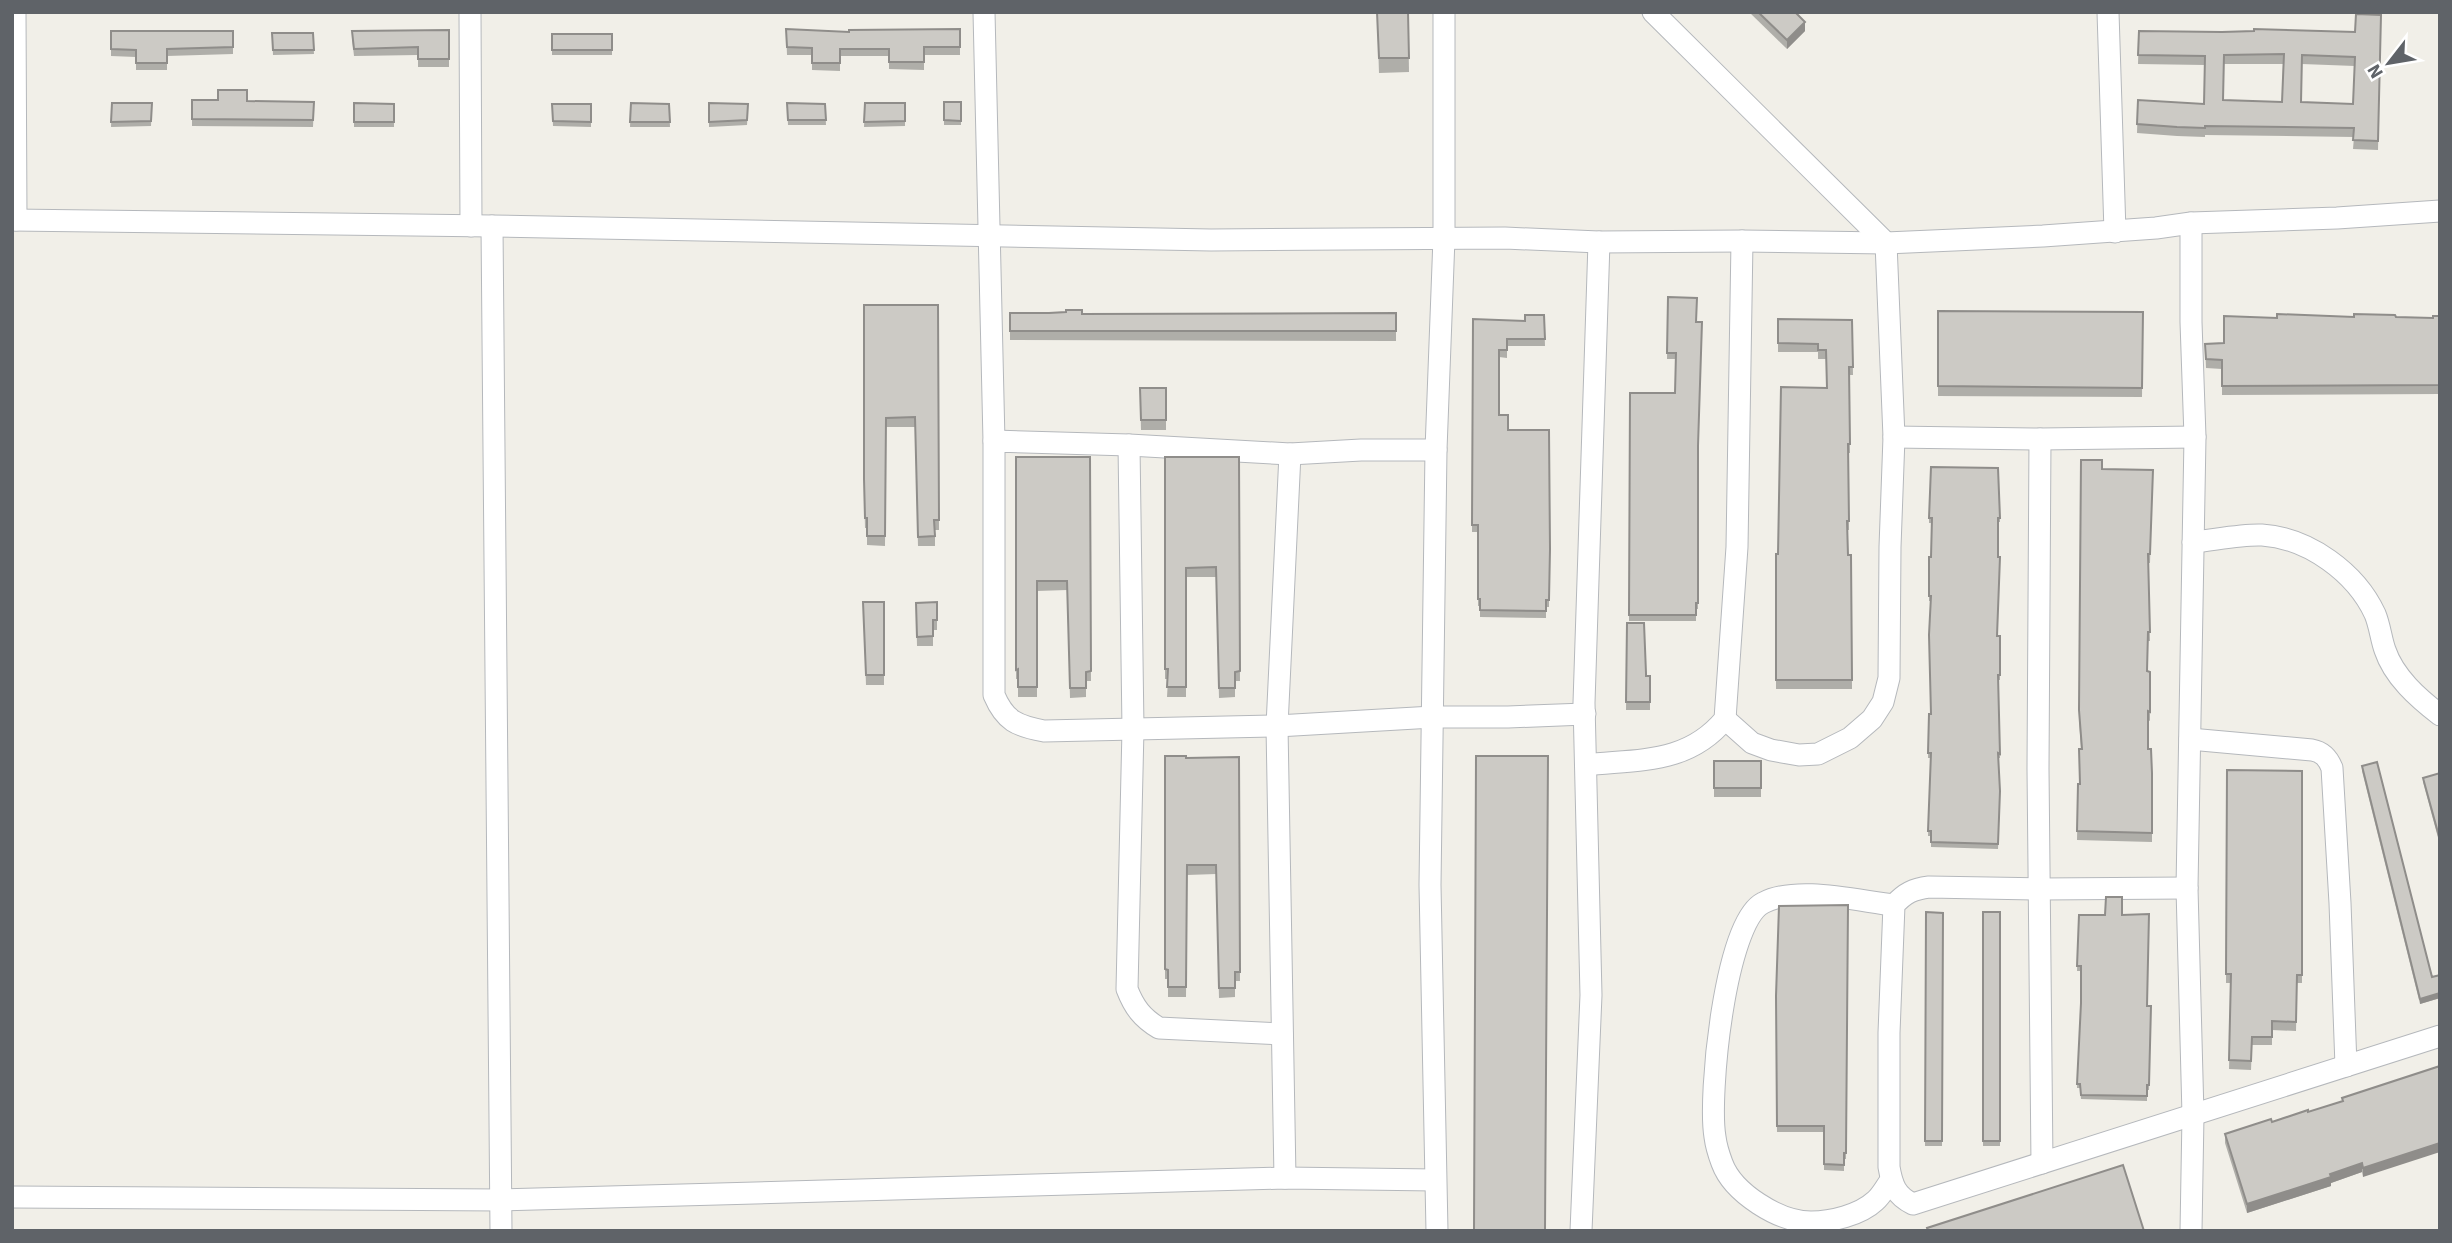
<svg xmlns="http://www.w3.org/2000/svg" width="2452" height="1243" viewBox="0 0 2452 1243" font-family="'Source Sans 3',sans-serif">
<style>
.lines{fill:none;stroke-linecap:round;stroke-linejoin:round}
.street-casing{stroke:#b5b8bc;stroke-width:23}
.street{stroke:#fff;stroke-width:21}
.wall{fill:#afaea9;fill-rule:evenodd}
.shaded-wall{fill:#8f8d8a}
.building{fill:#cccac5;stroke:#8f8d8a;stroke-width:2;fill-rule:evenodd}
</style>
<rect width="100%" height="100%" fill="#f1efe8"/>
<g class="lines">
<defs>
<g id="street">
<polyline points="15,12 16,220"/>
<polyline points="470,12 471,226"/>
<polyline points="984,12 994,441"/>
<polyline points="1653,12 1886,243 1894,437 1890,547 1889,678 1883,702 1872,719 1850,738 1818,754 1799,755 1771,750 1752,743 1725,719"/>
<polyline points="2108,12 2115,232"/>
<polyline points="12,220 492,226 1211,240 1505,238 1599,242 1742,241 1886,243 2043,236 2156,228 2191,223 2337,218 2440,211"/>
<polyline points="492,226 501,1231"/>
<polyline points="1894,437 2040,439 2195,437"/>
<polyline points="2040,439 2038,769 2042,1163"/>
<path d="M 1129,445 L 1133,729 L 1127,989 C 1134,1007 1142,1018 1159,1028 L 1282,1034"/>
<path d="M 1290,454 L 1129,445 L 994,441 L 994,695 C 1005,721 1017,726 1044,731 L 1277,726 L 1433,717 L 1508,717 L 1585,714"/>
<path d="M 2193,542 C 2214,540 2242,534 2262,535 C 2309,538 2356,573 2375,614 C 2380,626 2381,639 2385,650 C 2394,677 2418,698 2440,715"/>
<path d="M 2190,739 L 2312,750 C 2323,752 2328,758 2332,768 L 2340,903 L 2346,1066"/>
<path d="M 1586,765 C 1640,759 1688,764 1725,719 L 1737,547 L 1742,241"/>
<path d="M 2187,888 L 2041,889 L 1929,887 C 1913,889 1905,893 1894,905 L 1889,1033 L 1889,1167 C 1892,1185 1896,1196 1913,1204 L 2440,1036"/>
<polyline points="1285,1178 1277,726 1290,454 1361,450 1436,450"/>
<path d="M 1891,1180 C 1886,1186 1882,1195 1875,1201 C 1860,1215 1831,1222 1811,1222 C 1779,1222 1733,1193 1722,1163 C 1719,1155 1716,1145 1715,1137 C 1708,1096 1725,922 1763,903 C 1796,885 1858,901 1894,905"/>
<polyline points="12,1197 502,1200 1285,1178 1435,1180"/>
<polyline points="1437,1231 1430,885 1436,450 1444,238 1444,12"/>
<polyline points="1581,1231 1591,995 1584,703 1599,242"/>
<polyline points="2191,1231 2193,1115 2187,888 2195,437 2191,322 2191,223"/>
</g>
</defs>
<use href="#street" class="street-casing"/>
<use href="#street" class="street"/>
</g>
<g class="wall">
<polygon points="1377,12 1408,12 1409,72 1379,73"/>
<polygon points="1749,12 1795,12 1805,31 1787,49"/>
<path d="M 2381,15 L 2378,150 L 2353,149 L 2354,137 L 2205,135 L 2205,137 L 2177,136 L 2137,133 L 2138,100 L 2204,104 L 2205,65 L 2138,64 L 2139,31 L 2355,32 ZM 2224,64 L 2283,64 L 2282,102 L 2224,100 ZM 2302,64 L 2355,66 L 2353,104 L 2301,102 Z"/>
<polygon points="786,29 849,32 960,29 960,55 924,55 924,70 889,69 889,56 840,56 840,71 812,70 812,55 787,55"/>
<polygon points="449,30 449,67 418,67 418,55 354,56 352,38"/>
<polygon points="111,31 233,31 233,54 167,56 167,70 136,70 136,57 111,56"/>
<polygon points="272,33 313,33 314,54 273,55"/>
<rect x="552" y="34" width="60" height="21"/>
<polygon points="192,100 314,102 313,127 192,126"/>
<rect x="944" y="102" width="17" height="23"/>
<polygon points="112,103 152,103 151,126 111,127"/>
<polygon points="354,103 394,104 394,127 354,127"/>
<polygon points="631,103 669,104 670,127 630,127"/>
<polygon points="709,103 748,104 747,125 709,127"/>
<polygon points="787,103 825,104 826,125 788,125"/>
<polygon points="865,103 905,103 905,126 864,127"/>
<polygon points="552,104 591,104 591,127 553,126"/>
<polygon points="1668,297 1696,322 1698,609 1696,609 1696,621 1629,621 1630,393 1675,393 1676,359 1667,359"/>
<polygon points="864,305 938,305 939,530 935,530 935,546 918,546 915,427 886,427 885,546 867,545 867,528 865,528 864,488"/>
<polygon points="1938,311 2143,312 2142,397 1938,396"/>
<polygon points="1010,313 1082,314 1396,313 1396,341 1010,340"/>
<polygon points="1544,315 1545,346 1507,346 1507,358 1499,357 1499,415 1508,430 1549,430 1549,607 1546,607 1546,618 1480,617 1480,606 1478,606 1478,532 1472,532 1473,319 1525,321"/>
<polygon points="2440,316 2440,394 2222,395 2222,369 2206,368 2205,344 2224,343 2277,318 2354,317 2433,318"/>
<polygon points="1778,319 1852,320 1853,375 1849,375 1850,453 1849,453 1849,530 1847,530 1848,555 1851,555 1852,689 1776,689 1776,554 1778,554 1827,388 1826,359 1818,359 1818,352 1778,352"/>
<polygon points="1140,388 1166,388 1166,430 1141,430"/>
<polygon points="1016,457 1090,457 1091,681 1086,681 1086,697 1070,698 1067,590 1037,591 1037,697 1018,697 1018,679 1016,679"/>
<polygon points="1165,457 1239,457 1240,681 1235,681 1235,697 1219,698 1216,577 1186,577 1186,697 1167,697 1168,679 1165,679"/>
<polygon points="2081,460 2102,469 2153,470 2150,563 2148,563 2150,641 2148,641 2147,672 2150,672 2150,721 2148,720 2148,749 2152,773 2152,842 2077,840 2078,784 2080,784 2081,749 2079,720"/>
<polygon points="1929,518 2000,518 2000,522 1998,522 1998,636 2000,636 2000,680 1998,680 2000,754 2000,758 1998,758 2000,796 1998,849 1931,847 1931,836 1928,836 1931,758 1928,758 1929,714 1931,714 1931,601 1929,601 1929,557 1931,557 1932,523 1929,523"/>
<polygon points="863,602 884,602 884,685 866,685"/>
<polygon points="937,602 937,630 933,630 933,646 917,646 916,603"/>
<polygon points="1627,623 1646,676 1650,676 1650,710 1626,710"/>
<polygon points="1165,756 1186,758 1239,757 1240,981 1235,981 1235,997 1219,998 1216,874 1187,875 1186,997 1168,997 1168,979 1165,979"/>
<rect x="1714" y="761" width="47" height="36"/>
<polygon points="2362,766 2432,977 2440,975 2440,998 2420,1004 2362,771"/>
<polygon points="2227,770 2302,771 2302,983 2297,983 2296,1031 2272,1030 2272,1045 2252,1045 2251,1070 2229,1069 2231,983 2226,983"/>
<polygon points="2440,774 2440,845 2423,782 2423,778"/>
<polygon points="1848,905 1846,1159 1844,1159 1844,1171 1824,1170 1824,1132 1777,1132 1776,996"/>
<polygon points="1926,912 1943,913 1942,1146 1925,1146"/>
<rect x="1983" y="912" width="17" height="234"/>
<polygon points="2079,915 2122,915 2147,1006 2151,1011 2149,1090 2147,1090 2147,1101 2081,1099 2080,1088 2077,1088 2081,1003 2081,971 2077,971"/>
<polygon points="2440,1066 2363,1177 2362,1172 2331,1183 2331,1186 2247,1213 2225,1143 2225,1134 2308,1112 2342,1102 2342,1098"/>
</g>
<g class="shaded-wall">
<polygon points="1805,22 1805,31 1787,49 1787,40"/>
<polygon points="2440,993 2440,998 2420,1004 2420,999"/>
<polygon points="2440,1143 2440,1152 2363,1177 2363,1168"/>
<polygon points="2362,1163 2362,1172 2331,1183 2331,1186 2247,1213 2247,1204"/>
</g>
<g class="building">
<polygon points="1377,12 1408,12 1409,58 1379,58"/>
<polygon points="1758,12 1795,12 1805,22 1787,40"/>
<path d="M 2356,14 L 2381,15 L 2378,141 L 2353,140 L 2354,128 L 2205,126 L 2205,128 L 2177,127 L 2137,124 L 2138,100 L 2204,104 L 2205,56 L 2138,55 L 2139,31 L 2222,32 L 2254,31 L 2254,29 L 2355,32 ZM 2284,54 L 2282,102 L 2223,100 L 2224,55 ZM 2302,55 L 2355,57 L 2353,104 L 2301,102 Z"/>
<polygon points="786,29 849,32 849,30 960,29 960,47 924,47 924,62 889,62 889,49 840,49 840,63 812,63 812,48 787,47"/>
<polygon points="449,30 449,59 418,59 418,47 354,49 352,31"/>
<polygon points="111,31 233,31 233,47 167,49 167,63 136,63 136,50 111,49"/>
<polygon points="272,33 313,33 314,50 273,50"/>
<rect x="552" y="34" width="60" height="16"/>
<polygon points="218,90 247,90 247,101 314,102 313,120 192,119 192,100 218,100"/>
<polygon points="944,102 961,102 961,121 944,120"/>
<polygon points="112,103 152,103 151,121 111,122"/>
<polygon points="354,103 394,104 394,122 354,122"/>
<polygon points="631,103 669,104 670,122 630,122"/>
<polygon points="709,103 748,104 747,120 709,122"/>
<polygon points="787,103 825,104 826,120 788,120"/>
<polygon points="865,103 905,103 905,121 864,122"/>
<polygon points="552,104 591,104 591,122 553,121"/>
<polygon points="1668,297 1697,298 1696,322 1702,322 1698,446 1698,603 1696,603 1696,615 1629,615 1630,393 1675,393 1676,353 1667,353"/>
<polygon points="864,305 938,305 939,520 934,520 935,536 918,537 915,417 886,418 885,536 867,536 867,518 865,518 864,479"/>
<polygon points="1066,310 1082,310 1082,314 1396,313 1396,331 1010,331 1010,313 1049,313 1066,312"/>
<polygon points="1938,311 2143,312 2142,388 1938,386"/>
<polygon points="2277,314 2354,317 2354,314 2395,315 2396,317 2433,318 2433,316 2440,316 2440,385 2222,386 2222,360 2206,359 2205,344 2224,343 2224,316 2277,318"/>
<polygon points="1525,315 1544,315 1545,339 1507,339 1507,350 1499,350 1499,415 1508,415 1508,430 1549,430 1550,549 1549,600 1546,600 1546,611 1480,610 1480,599 1478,599 1478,525 1472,525 1473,319 1525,321"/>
<polygon points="1778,319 1852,320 1853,367 1849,367 1850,444 1848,444 1849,521 1847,521 1848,555 1851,555 1852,680 1776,680 1776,554 1778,554 1781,387 1827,388 1826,350 1818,350 1818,344 1778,343"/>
<polygon points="1140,388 1166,388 1166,420 1141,420"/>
<polygon points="1016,457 1090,457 1091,671 1086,672 1086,688 1070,688 1067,581 1037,581 1037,687 1018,687 1018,669 1016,670"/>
<polygon points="1165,457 1239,457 1240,671 1235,672 1235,688 1219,688 1216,567 1186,568 1186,687 1167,687 1168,669 1165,669"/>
<polygon points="2081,460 2102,460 2102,469 2153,470 2150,554 2148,554 2150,632 2148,632 2147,671 2150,672 2150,712 2148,711 2148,749 2151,749 2152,773 2152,833 2077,831 2078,784 2080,784 2079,749 2082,749 2079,710"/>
<polygon points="1931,467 1998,468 2000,518 1998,518 1998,557 2000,557 1997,636 2000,636 2000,675 1998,675 2000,754 1998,753 2000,791 1998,844 1931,842 1931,831 1928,831 1931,753 1928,753 1929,714 1931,714 1929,635 1931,596 1929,596 1929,557 1931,557 1932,518 1929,518"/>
<polygon points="863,602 884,602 884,675 866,675"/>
<polygon points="937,602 937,620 933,620 933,636 917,637 916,603"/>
<polygon points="1627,623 1644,623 1646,673 1646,676 1650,676 1650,702 1626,702"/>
<polygon points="1165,756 1186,756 1186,758 1239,757 1240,972 1235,972 1235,988 1219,988 1216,865 1187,865 1186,987 1168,987 1168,970 1165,969"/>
<polygon points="1476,756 1548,756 1545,1231 1474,1231"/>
<rect x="1714" y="761" width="47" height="27"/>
<polygon points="2377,762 2432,977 2440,975 2440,993 2420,999 2362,766"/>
<polygon points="2227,770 2302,771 2302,975 2297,975 2296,1022 2272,1021 2272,1037 2252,1037 2251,1061 2229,1060 2231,974 2226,974"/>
<polygon points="2440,773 2440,840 2423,778"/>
<polygon points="2106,897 2122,897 2122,915 2149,914 2147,1006 2151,1006 2149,1085 2147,1085 2147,1096 2081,1095 2080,1084 2077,1084 2081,1003 2081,966 2077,966 2079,915 2105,915"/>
<polygon points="1848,905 1846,1153 1844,1153 1844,1165 1824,1164 1824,1126 1777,1126 1776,996 1779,906"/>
<polygon points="1926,912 1943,913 1942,1141 1925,1141"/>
<rect x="1983" y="912" width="17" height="229"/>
<polygon points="2440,1066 2440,1143 2363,1168 2362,1163 2330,1174 2331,1177 2247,1204 2225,1134 2271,1119 2272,1122 2308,1110 2308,1112 2343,1101 2342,1098"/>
<polygon points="2123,1165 2144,1231 1928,1231 1927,1228"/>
</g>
<rect width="2452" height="1243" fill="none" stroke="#5f6368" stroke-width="28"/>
<g transform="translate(2389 63) rotate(239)" stroke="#ffffff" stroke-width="5" paint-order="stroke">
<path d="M0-5L12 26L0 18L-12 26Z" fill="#5f6368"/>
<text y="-10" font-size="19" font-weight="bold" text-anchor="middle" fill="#5f6368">N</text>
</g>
</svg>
